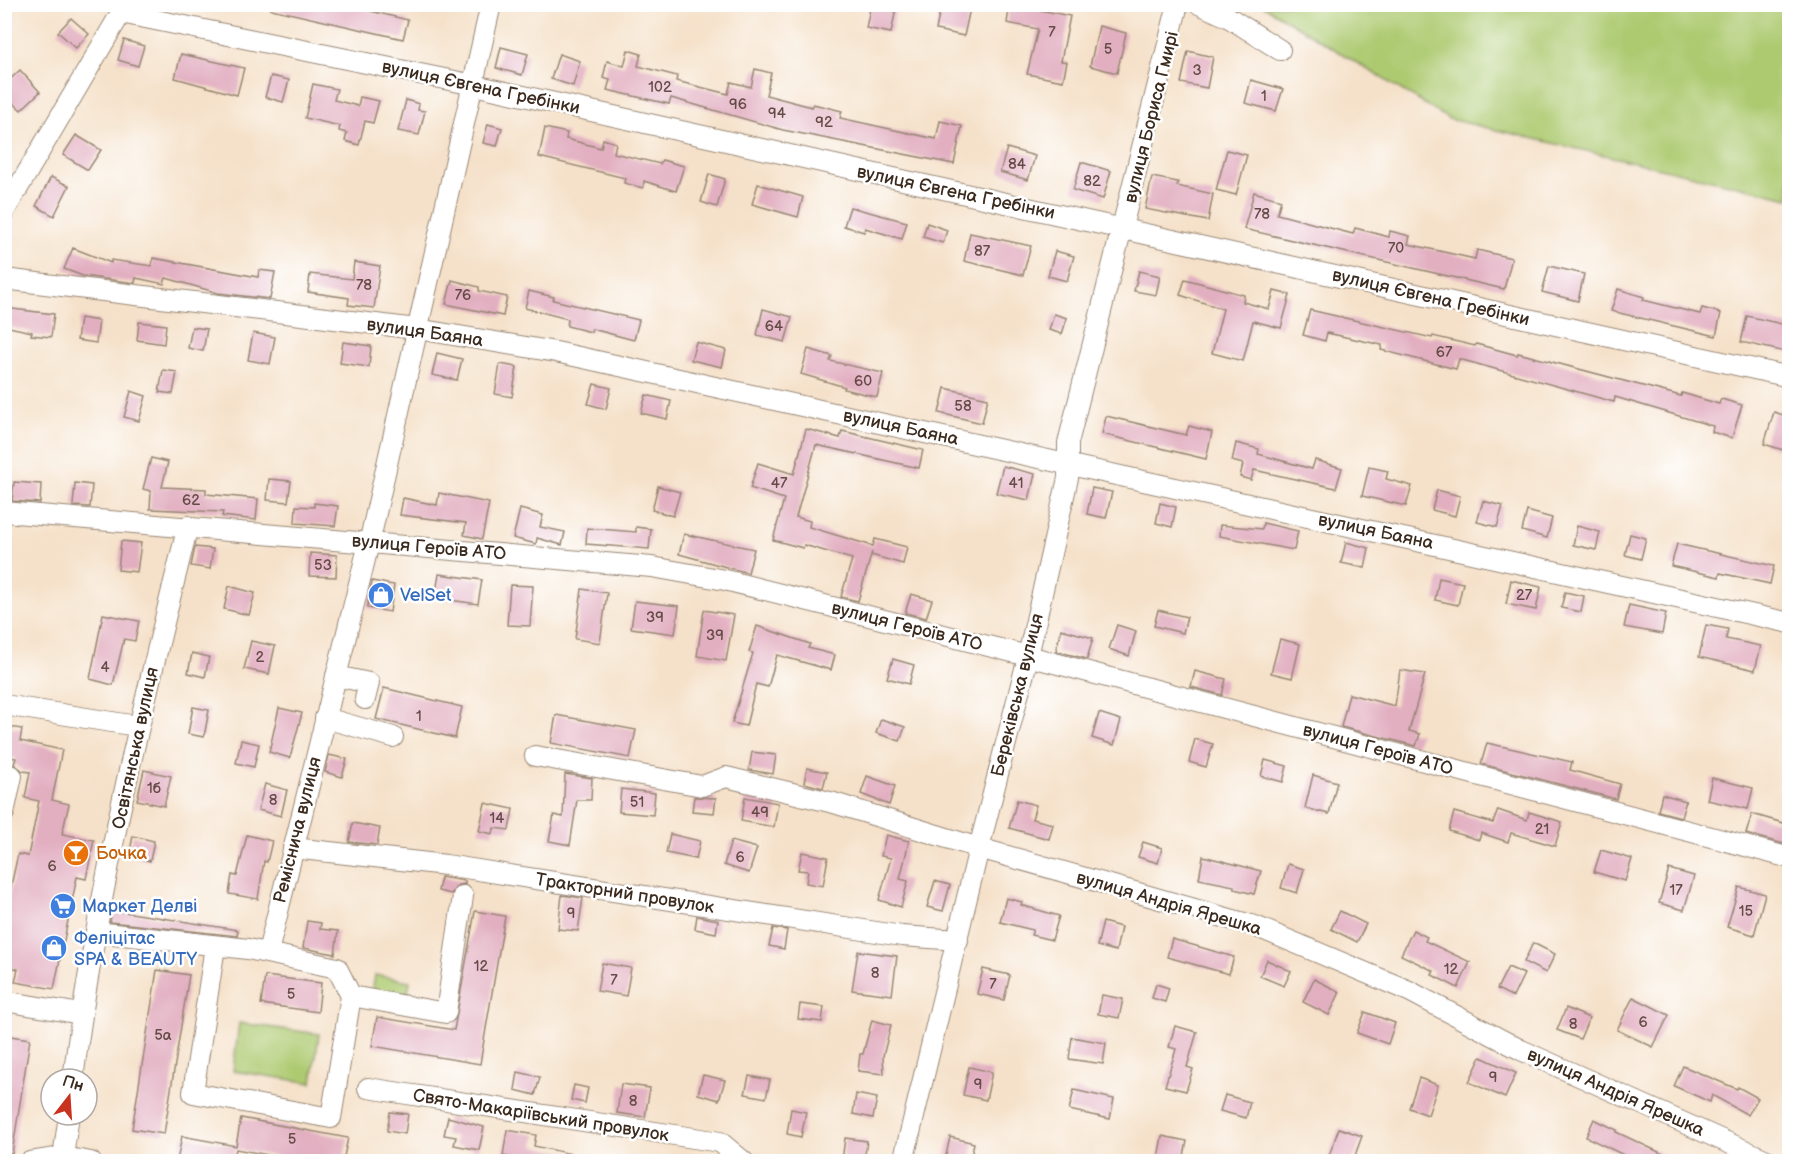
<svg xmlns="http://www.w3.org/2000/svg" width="1794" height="1166" viewBox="0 0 1794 1166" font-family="'Balsamiq Sans',sans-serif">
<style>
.green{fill:#adca71;stroke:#747a48;stroke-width:1.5}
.building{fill:#e2afc1}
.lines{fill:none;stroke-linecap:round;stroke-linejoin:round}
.minor-casing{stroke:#988674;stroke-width:22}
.minor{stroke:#fff;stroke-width:20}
.labels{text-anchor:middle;stroke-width:5;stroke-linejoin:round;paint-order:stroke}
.number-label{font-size:15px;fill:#654b47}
.street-label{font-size:18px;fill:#3b2a1e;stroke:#fff}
.shop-label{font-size:18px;fill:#366cbe;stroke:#fff;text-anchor:start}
.food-label{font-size:18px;fill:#c56008;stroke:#fff;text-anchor:start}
</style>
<rect width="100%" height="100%" fill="#fff"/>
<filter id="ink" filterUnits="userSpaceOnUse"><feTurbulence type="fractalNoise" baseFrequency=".0167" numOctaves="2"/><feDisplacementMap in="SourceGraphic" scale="12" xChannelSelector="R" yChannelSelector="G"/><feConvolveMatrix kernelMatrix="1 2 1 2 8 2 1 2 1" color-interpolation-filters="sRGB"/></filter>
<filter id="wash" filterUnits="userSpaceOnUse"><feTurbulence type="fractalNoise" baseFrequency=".008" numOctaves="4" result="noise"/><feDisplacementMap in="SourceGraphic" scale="24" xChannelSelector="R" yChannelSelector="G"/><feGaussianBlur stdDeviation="1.35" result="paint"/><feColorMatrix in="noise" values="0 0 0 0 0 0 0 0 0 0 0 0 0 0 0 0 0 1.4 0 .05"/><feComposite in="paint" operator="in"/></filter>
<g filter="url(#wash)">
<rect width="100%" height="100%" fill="#f5e1c9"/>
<g class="green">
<polygon points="1262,5 1789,5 1789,198 1449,119"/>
<polygon points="375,975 410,981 407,998 372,992"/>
<polygon points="239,1023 319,1034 312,1083 233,1071"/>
</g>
<g id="blocks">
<g class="building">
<polygon points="272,4 341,4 408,20 403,39 271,9"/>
<polygon points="871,4 897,4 891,33 866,28"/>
<polygon points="941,4 971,4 964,36 936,30"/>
<polygon points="1010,4 1070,16 1061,61 1067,62 1063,81 1027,74 1038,29 1007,23"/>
<polygon points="71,18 89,34 76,48 58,32"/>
<polygon points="1099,26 1126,33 1117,73 1090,66"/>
<polygon points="124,40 144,46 138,66 118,60"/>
<polygon points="501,47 528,54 522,75 496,68"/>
<polygon points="628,50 641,54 638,66 677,76 676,81 728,94 731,82 751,87 755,69 771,73 766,95 812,107 813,104 842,111 840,118 936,139 940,121 962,126 954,164 783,130 671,98 669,104 607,90 610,80 603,78 607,61 624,66"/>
<polygon points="1188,51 1213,57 1207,88 1181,83"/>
<polygon points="181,54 244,68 237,95 175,78"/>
<polygon points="559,54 580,61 573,86 551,79"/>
<polygon points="20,70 40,92 21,110 4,94 4,85"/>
<polygon points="271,76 289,80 283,102 265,97"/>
<polygon points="1251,80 1283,89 1276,111 1245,103"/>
<polygon points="313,84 337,89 334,100 358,106 360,97 379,101 373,123 365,121 359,145 345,141 347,133 339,131 340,126 305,118"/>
<polygon points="406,100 419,104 418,110 425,111 419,135 398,131"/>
<polygon points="488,124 502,128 497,146 483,143"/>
<polygon points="545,128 567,133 566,139 601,148 603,139 616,143 614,153 660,164 662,160 684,166 676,191 644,181 643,188 624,183 625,178 539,157"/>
<polygon points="76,135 101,150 88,170 63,155"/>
<polygon points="1007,148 1035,156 1028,180 1000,172"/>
<polygon points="1227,150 1247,155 1236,195 1216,190"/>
<polygon points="1081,162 1111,171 1103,199 1073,190"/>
<polygon points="709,174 725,179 717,207 701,202"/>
<polygon points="51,177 69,186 54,216 36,206"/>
<polygon points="1152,177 1178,182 1177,186 1213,194 1208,221 1145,209"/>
<polygon points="758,184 803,197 798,217 752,204"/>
<polygon points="1254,192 1281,200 1277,214 1353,234 1355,228 1389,237 1390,231 1410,236 1408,244 1475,259 1477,250 1512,258 1504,289 1244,229"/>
<polygon points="850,207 907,222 902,239 865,228 864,232 844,226"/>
<polygon points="927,223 947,230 943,243 923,237"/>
<polygon points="970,233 1031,246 1023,275 964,261"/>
<polygon points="73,248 111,263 111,260 152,266 153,258 258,277 259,270 275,272 270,299 218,293 166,278 164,284 136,278 135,283 83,276 64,269"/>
<polygon points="1055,251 1074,256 1067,281 1048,276"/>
<polygon points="354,262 380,266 374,308 348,305 349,298 308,292 310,274 352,279"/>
<polygon points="1549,266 1584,274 1578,301 1542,292"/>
<polygon points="1139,271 1160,276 1156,295 1134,291"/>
<polygon points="1185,279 1244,295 1243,302 1269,309 1274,291 1290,295 1281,328 1253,321 1243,361 1212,353 1223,309 1180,295"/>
<polygon points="452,280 479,287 479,291 507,297 503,316 446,304"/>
<polygon points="1618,289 1644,297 1643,300 1700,314 1702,308 1721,313 1716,336 1611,311"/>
<polygon points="529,291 554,297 553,300 639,320 634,340 592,329 591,332 567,326 568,319 525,308"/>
<polygon points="4,308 54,314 51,337 31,335 32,332 4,326"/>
<polygon points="763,309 792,317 785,342 757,335"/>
<polygon points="1310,310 1432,338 1433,336 1475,346 1476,344 1517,355 1518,353 1681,396 1682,393 1719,404 1721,399 1742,405 1732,438 1712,432 1713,426 1615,397 1614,402 1459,359 1456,369 1381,350 1382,345 1327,333 1325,341 1303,335"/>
<polygon points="1054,314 1067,318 1062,334 1049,330"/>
<polygon points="1747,316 1790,326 1790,353 1741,342"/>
<polygon points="80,318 99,321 96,343 77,340"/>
<polygon points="139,322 166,325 164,344 137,340"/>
<polygon points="192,327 207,329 203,351 188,348"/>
<polygon points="253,333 275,337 270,364 248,360"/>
<polygon points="343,342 371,346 369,367 340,363"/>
<polygon points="696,342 726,350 722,367 691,360"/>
<polygon points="808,349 832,356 830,361 883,373 877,397 844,389 845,387 801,374"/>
<polygon points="437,353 462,359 457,380 432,375"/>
<polygon points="500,364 517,367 512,397 495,394"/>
<polygon points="163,370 177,372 173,394 159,392"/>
<polygon points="594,384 611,388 606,409 588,404"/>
<polygon points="945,388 988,398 982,423 939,413"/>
<polygon points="131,391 146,396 139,421 124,417"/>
<polygon points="646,395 671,401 667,419 641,413"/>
<polygon points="1774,412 1790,417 1790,429 1783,450 1764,444"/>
<polygon points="1106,416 1186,435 1189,426 1212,432 1206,459 1102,434"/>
<polygon points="806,429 840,438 842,431 923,450 919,468 816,445 796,517 810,521 809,527 873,546 875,539 907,547 903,564 871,555 872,552 858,601 841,597 852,559 804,545 803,548 773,540 784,499 750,488 758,463 794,474"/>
<polygon points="1236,443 1259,449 1258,454 1312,469 1315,460 1342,468 1336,488 1254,470 1251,480 1240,477 1243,464 1232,461"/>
<polygon points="151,458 168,462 162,487 206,489 206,494 258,499 256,520 222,516 223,512 150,509 151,491 143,489"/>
<polygon points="1003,466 1035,474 1029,500 996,493"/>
<polygon points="1369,467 1388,471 1386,479 1412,486 1406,506 1362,496"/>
<polygon points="269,479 291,481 288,502 267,500"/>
<polygon points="14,482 41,484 40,503 12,501"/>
<polygon points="75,483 92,485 90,507 73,506"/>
<polygon points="658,486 680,492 673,516 652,510"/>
<polygon points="1092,488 1112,492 1106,518 1087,514"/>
<polygon points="1437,490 1460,496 1455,516 1432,510"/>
<polygon points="439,493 489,503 482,539 464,535 466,523 400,515 403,498 437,505"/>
<polygon points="1483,501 1503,506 1497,527 1477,522"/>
<polygon points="314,503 338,506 335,526 295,523 296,506 314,507"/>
<polygon points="1160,503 1176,507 1172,527 1156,523"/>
<polygon points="520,509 543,515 540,527 565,532 562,545 537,538 536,544 513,538"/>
<polygon points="1527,511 1552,518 1547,538 1522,531"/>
<polygon points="1263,523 1298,531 1294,550 1219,536 1220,525 1262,529"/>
<polygon points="1577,526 1600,532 1596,550 1573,545"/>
<polygon points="636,527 651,529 649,549 586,544 587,528 636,532"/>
<polygon points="684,534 754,549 748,573 679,554"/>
<polygon points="1630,534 1646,538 1641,559 1625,555"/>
<polygon points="121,541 141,543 137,572 118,570"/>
<polygon points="1346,542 1369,548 1365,568 1341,563"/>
<polygon points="1677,544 1774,566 1770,584 1720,573 1719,577 1671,566"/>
<polygon points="195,547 213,549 210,569 191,566"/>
<polygon points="310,553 337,555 336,577 309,576"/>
<polygon points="439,574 482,580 478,604 435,598"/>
<polygon points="1439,578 1463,583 1458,605 1435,600"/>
<polygon points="1511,580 1541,587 1536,610 1506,604"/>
<polygon points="372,581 394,585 390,612 367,608"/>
<polygon points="510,585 533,586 530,626 507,625"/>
<polygon points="229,586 255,593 249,615 224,609"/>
<polygon points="582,589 607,593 600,643 575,639"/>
<polygon points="1565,592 1584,596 1581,612 1561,608"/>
<polygon points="911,594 932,600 926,618 905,613"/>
<polygon points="635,601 679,606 675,634 631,628"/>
<polygon points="1629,605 1666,613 1662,634 1624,627"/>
<polygon points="704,610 734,615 726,661 697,656"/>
<polygon points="1158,610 1187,617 1183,633 1154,626"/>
<polygon points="103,614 139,621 135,641 124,639 113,685 90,679"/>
<polygon points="1117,625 1136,631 1129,656 1109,649"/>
<polygon points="1706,625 1728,629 1726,639 1761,646 1755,670 1699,657"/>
<polygon points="757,626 810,644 808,648 835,655 831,670 777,655 768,687 756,684 746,726 732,723 753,653 749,652"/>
<polygon points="1061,629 1093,638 1087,659 1056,651"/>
<polygon points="1280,639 1300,644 1292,678 1271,673"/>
<polygon points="251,641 275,646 269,674 244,669"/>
<polygon points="192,653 209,657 205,677 188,673"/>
<polygon points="893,659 914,665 909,684 887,678"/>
<polygon points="1400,670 1425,674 1409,731 1420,734 1416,746 1341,727 1349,694 1395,706"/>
<polygon points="1195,671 1226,679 1222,695 1191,687"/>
<polygon points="384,688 462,707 455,738 376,719"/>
<polygon points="193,707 209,710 204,737 188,734"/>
<polygon points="279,708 302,713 290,758 269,752"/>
<polygon points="1099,713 1121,720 1114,745 1092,738"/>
<polygon points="556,715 636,730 630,758 551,743"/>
<polygon points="881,719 905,727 900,741 876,733"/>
<polygon points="4,726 22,729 20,741 62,750 52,800 69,804 62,834 94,840 86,879 77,877 54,989 15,982 18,969 4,966 4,918 18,854 28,856 39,801 25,798 30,772 23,771 14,764 16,758 4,756"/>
<polygon points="1195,739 1213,744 1206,767 1189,762"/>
<polygon points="241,740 259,744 254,767 236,763"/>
<polygon points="1487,743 1572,762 1570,770 1620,784 1616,799 1481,764"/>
<polygon points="752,752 776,755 773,774 749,770"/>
<polygon points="329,755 347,759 342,777 325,772"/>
<polygon points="1265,760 1287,766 1283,782 1261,776"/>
<polygon points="807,768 827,772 823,788 804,783"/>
<polygon points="144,770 171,776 164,806 137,800"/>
<polygon points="565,774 592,778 591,800 577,800 570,845 549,841 554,815 563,817"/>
<polygon points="1313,775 1337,782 1329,814 1305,808"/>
<polygon points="867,776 895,786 889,805 861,794"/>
<polygon points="1712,778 1753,788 1748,809 1707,800"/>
<polygon points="265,784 287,790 281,816 258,810"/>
<polygon points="621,789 655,793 653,815 619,812"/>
<polygon points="1662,794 1686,801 1681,817 1658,811"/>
<polygon points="694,797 716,798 714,813 692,811"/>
<polygon points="745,797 778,803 774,827 741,821"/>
<polygon points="1017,800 1036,805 1032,819 1053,824 1049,839 1009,828"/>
<polygon points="485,803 513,809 509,830 494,828 493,834 479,831"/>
<polygon points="1498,810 1527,820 1529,812 1562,822 1555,846 1511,833 1508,842 1481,833 1479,840 1449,831 1454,812 1493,823"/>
<polygon points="1752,814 1790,825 1788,845 1746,834"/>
<polygon points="353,823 380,828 377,845 349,842"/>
<polygon points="670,834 700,841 696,859 666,853"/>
<polygon points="247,835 272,841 267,862 264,861 258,899 229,894 232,875 237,876"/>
<polygon points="886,835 909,841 900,879 908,881 901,907 879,900 891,858 881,856"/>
<polygon points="133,836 154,841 150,861 129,856"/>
<polygon points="731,841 757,848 749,873 724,865"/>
<polygon points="1143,842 1162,848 1158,863 1138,857"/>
<polygon points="1601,850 1632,859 1625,881 1594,872"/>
<polygon points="802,852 828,857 823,886 806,883 808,871 798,870"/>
<polygon points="1203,856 1261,871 1254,894 1234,889 1234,886 1199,879"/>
<polygon points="1288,864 1304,869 1297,893 1281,888"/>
<polygon points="1669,869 1694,876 1684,910 1659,903"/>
<polygon points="441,877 465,881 465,884 458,885 451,894 438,891"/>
<polygon points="935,881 950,885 943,911 927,907"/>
<polygon points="1739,887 1765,894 1754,935 1727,927"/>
<polygon points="562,895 583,898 578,931 558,929"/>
<polygon points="1006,898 1022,902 1021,905 1059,916 1052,940 1031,935 1033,930 1000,922"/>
<polygon points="112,910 238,930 237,936 110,922"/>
<polygon points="475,911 505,916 480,1064 372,1046 377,1017 454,1030"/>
<polygon points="1340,911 1366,924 1357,942 1331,929"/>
<polygon points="697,916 718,920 716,933 695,929"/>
<polygon points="307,921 321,923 320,929 338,931 335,954 303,948"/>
<polygon points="1103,922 1121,927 1116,951 1097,946"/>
<polygon points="773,928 787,930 784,949 769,946"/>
<polygon points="1413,930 1427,937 1425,941 1470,962 1458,988 1432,975 1434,971 1401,955"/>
<polygon points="1172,939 1234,957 1229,974 1167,957"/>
<polygon points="1533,943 1555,954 1546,973 1524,962"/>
<polygon points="858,951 897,956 892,995 852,990"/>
<polygon points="1267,960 1291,971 1284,986 1260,976"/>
<polygon points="602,963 631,968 626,996 597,991"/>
<polygon points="1508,967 1524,974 1513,997 1497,989"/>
<polygon points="983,969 1010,975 1004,1000 977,994"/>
<polygon points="157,970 189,975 164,1134 132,1129"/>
<polygon points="265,976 321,983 318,1012 261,1004"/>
<polygon points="1314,979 1340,992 1329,1015 1303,1002"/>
<polygon points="1156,984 1169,988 1165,1002 1152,998"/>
<polygon points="1102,995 1123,999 1119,1018 1098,1014"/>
<polygon points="1633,997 1669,1015 1653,1047 1617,1030"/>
<polygon points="800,1004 824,1007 822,1022 798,1019"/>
<polygon points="1566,1008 1589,1018 1580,1039 1557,1030"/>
<polygon points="1365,1012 1395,1023 1388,1044 1357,1033"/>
<polygon points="872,1020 891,1025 883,1056 884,1074 858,1071 860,1054 863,1054"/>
<polygon points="1175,1026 1197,1032 1187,1067 1193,1069 1186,1091 1165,1086 1176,1049 1169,1047"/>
<polygon points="4,1035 30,1039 12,1154 4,1154"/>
<polygon points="1072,1037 1106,1043 1103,1064 1069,1059"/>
<polygon points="1481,1057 1516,1073 1505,1098 1469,1082"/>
<polygon points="1683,1066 1737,1089 1738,1087 1758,1098 1748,1115 1712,1095 1710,1102 1674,1086"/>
<polygon points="969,1067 992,1072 986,1100 963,1095"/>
<polygon points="518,1072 540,1077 535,1095 515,1090"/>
<polygon points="703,1075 725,1080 719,1100 698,1094"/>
<polygon points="749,1076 770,1080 766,1098 745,1094"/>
<polygon points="1419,1078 1438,1085 1428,1115 1409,1108"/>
<polygon points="621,1084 650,1088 645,1117 617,1113"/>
<polygon points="574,1085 588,1088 585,1103 571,1100"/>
<polygon points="1074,1090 1114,1099 1110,1119 1069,1110"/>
<polygon points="856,1094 877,1098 873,1118 853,1114"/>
<polygon points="1225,1095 1250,1102 1246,1118 1220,1111"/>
<polygon points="791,1109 806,1112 801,1137 787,1134"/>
<polygon points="390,1112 408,1114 405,1134 387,1131"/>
<polygon points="448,1117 484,1127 479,1150 454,1145 456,1137 444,1135"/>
<polygon points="241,1118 348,1138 343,1161 300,1161 236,1149 233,1161 177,1161 182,1136 236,1146"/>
<polygon points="1594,1119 1617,1130 1616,1132 1678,1161 1628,1161 1630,1158 1586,1137"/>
<polygon points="1339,1128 1362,1136 1353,1161 1327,1161"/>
<polygon points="507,1130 536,1135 534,1146 581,1156 581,1161 531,1161 503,1156"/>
<polygon points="1162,1136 1187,1141 1183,1161 1158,1158"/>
<polygon points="950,1137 974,1143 970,1161 945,1160"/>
<polygon points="845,1138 867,1141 864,1161 842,1161"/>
</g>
</g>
</g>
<g filter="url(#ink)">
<use href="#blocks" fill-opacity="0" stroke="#988674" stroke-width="1.5"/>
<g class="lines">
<defs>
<g id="minor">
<polyline points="1199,4 1228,17 1280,50"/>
<polyline points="121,13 474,85 1790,377"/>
<polyline points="4,212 121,13"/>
<polyline points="4,279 417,329 556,352 1790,623"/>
<polyline points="4,512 652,567 725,580 1028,656 1790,858"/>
<polyline points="336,676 369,683 365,699"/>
<polyline points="4,705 137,726"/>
<polyline points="325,718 393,737"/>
<polyline points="535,756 702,786 726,777 834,803 979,848 1255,926 1409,991 1521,1050 1771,1162"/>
<polyline points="4,774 12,776 4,813"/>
<polyline points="293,848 446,865 902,936 958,940"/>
<polyline points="96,932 248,949 337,968 351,996 331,1118 193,1093 215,946"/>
<polyline points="268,952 371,535 491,4"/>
<polyline points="351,996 446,1013 463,896"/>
<polyline points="4,1001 81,1014"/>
<path d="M 73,1079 C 97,892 142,709 188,526"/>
<polyline points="368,1088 720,1142 744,1162"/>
<polyline points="63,1157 69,1115"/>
<polyline points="30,1162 63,1157 91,1162"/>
<polyline points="903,1162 979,848 1026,665 1068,478 1068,443 1178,4"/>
</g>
</defs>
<use href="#minor" class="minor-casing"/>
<use href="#minor" class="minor"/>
</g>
</g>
<defs>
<symbol id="shop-disc" viewBox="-11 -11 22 22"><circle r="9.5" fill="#3f7fe0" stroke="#fff"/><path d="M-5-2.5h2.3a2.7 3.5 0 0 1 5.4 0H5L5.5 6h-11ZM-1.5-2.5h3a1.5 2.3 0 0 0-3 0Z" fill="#fff"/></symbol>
<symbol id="bar-disc" viewBox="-11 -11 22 22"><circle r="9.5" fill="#e8710a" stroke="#fff"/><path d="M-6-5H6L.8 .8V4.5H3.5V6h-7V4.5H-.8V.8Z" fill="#fff"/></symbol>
<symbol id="supermarket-disc" viewBox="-11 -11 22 22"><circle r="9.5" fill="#3f7fe0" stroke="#fff"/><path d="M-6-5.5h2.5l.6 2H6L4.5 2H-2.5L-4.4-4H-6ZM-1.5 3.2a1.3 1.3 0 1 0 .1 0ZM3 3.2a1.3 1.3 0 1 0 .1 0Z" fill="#fff"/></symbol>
</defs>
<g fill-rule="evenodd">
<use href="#shop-disc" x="366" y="580" width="30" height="30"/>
<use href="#bar-disc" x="61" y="838" width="30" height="30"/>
<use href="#supermarket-disc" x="48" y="891" width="30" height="30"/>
<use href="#shop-disc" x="39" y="933" width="30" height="30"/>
</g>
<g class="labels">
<g class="number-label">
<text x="1052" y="37">7</text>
<text x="1108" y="54">5</text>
<text x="1197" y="75">3</text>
<text x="660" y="92">102</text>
<text x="1264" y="101">1</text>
<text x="738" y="109">96</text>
<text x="777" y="118">94</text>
<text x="824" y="127">92</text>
<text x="1017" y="169">84</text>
<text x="1092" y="186">82</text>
<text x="1262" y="219">78</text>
<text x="1396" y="253">70</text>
<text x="982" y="256">87</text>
<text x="364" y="290">78</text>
<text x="463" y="300">76</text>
<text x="774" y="331">64</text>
<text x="1444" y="357">67</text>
<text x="863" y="386">60</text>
<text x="963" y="411">58</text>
<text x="779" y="488">47</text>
<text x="1016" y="488">41</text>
<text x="191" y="505">62</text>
<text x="323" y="570">53</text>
<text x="1524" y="600">27</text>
<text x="655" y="622">39</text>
<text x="715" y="640">39</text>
<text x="260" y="662">2</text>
<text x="105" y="672">4</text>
<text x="419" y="721">1</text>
<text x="154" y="793">1б</text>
<text x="273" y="805">8</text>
<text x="637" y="807">51</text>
<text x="760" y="817">49</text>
<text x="497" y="823">14</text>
<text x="1542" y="834">21</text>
<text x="740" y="862">6</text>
<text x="52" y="871">6</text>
<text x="1676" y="895">17</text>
<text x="1746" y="916">15</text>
<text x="571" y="918">9</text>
<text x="481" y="971">12</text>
<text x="1451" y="974">12</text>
<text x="875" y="978">8</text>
<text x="614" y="985">7</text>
<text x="993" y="989">7</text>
<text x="291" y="999">5</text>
<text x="1643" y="1027">6</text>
<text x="1573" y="1029">8</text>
<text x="163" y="1040">5а</text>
<text x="1493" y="1082">9</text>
<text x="978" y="1089">9</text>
<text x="633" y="1106">8</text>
<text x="292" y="1144">5</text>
</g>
<g class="street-label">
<text transform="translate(481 87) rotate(12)" y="6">вулиця Євгена Гребінки</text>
<text transform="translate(1151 117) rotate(-76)" y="6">вулиця Бориса Гмирі</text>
<text transform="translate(956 192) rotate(12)" y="6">вулиця Євгена Гребінки</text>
<text transform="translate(1431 297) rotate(13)" y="6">вулиця Євгена Гребінки</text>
<text transform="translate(425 332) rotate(8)" y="6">вулиця Баяна</text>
<text transform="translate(901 427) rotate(12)" y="6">вулиця Баяна</text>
<text transform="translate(1376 531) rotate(12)" y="6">вулиця Баяна</text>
<text transform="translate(429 547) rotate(5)" y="6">вулиця Героїв АТО</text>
<text transform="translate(907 626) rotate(14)" y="6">вулиця Героїв АТО</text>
<text transform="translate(1017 695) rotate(-76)" y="6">Береківська вулиця</text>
<text transform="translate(135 748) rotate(-78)" y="6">Освітянська вулиця</text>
<text transform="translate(1378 749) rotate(15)" y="6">вулиця Героїв АТО</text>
<text transform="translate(297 830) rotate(-76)" y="6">Реміснича вулиця</text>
<text transform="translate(625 893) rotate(9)" y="6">Тракторний провулок</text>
<text transform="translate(1169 903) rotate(16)" y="6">вулиця Андрія Ярешка</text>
<text transform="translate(1616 1092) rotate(24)" y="6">вулиця Андрія Ярешка</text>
<text transform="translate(541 1115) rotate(9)" y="6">Свято-Макаріївський провулок</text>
</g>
<g class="shop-label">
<text x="400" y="601">VelSet</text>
<text x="82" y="912">Маркет Делві</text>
<text x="74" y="944">Феліцітас<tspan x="74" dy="21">SPA &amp; BEAUTY</tspan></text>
</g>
<g class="food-label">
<text x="96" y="859">Бочка</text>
</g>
</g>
<rect width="1794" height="1166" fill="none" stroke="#fff" stroke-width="24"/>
<g transform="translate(69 1097) rotate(17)"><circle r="28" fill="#ffffff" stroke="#b1aaa5" stroke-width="1.5"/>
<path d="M0-4.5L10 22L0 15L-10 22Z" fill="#c8321e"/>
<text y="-9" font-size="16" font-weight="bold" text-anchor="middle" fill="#3b2a1e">Пн</text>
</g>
</svg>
